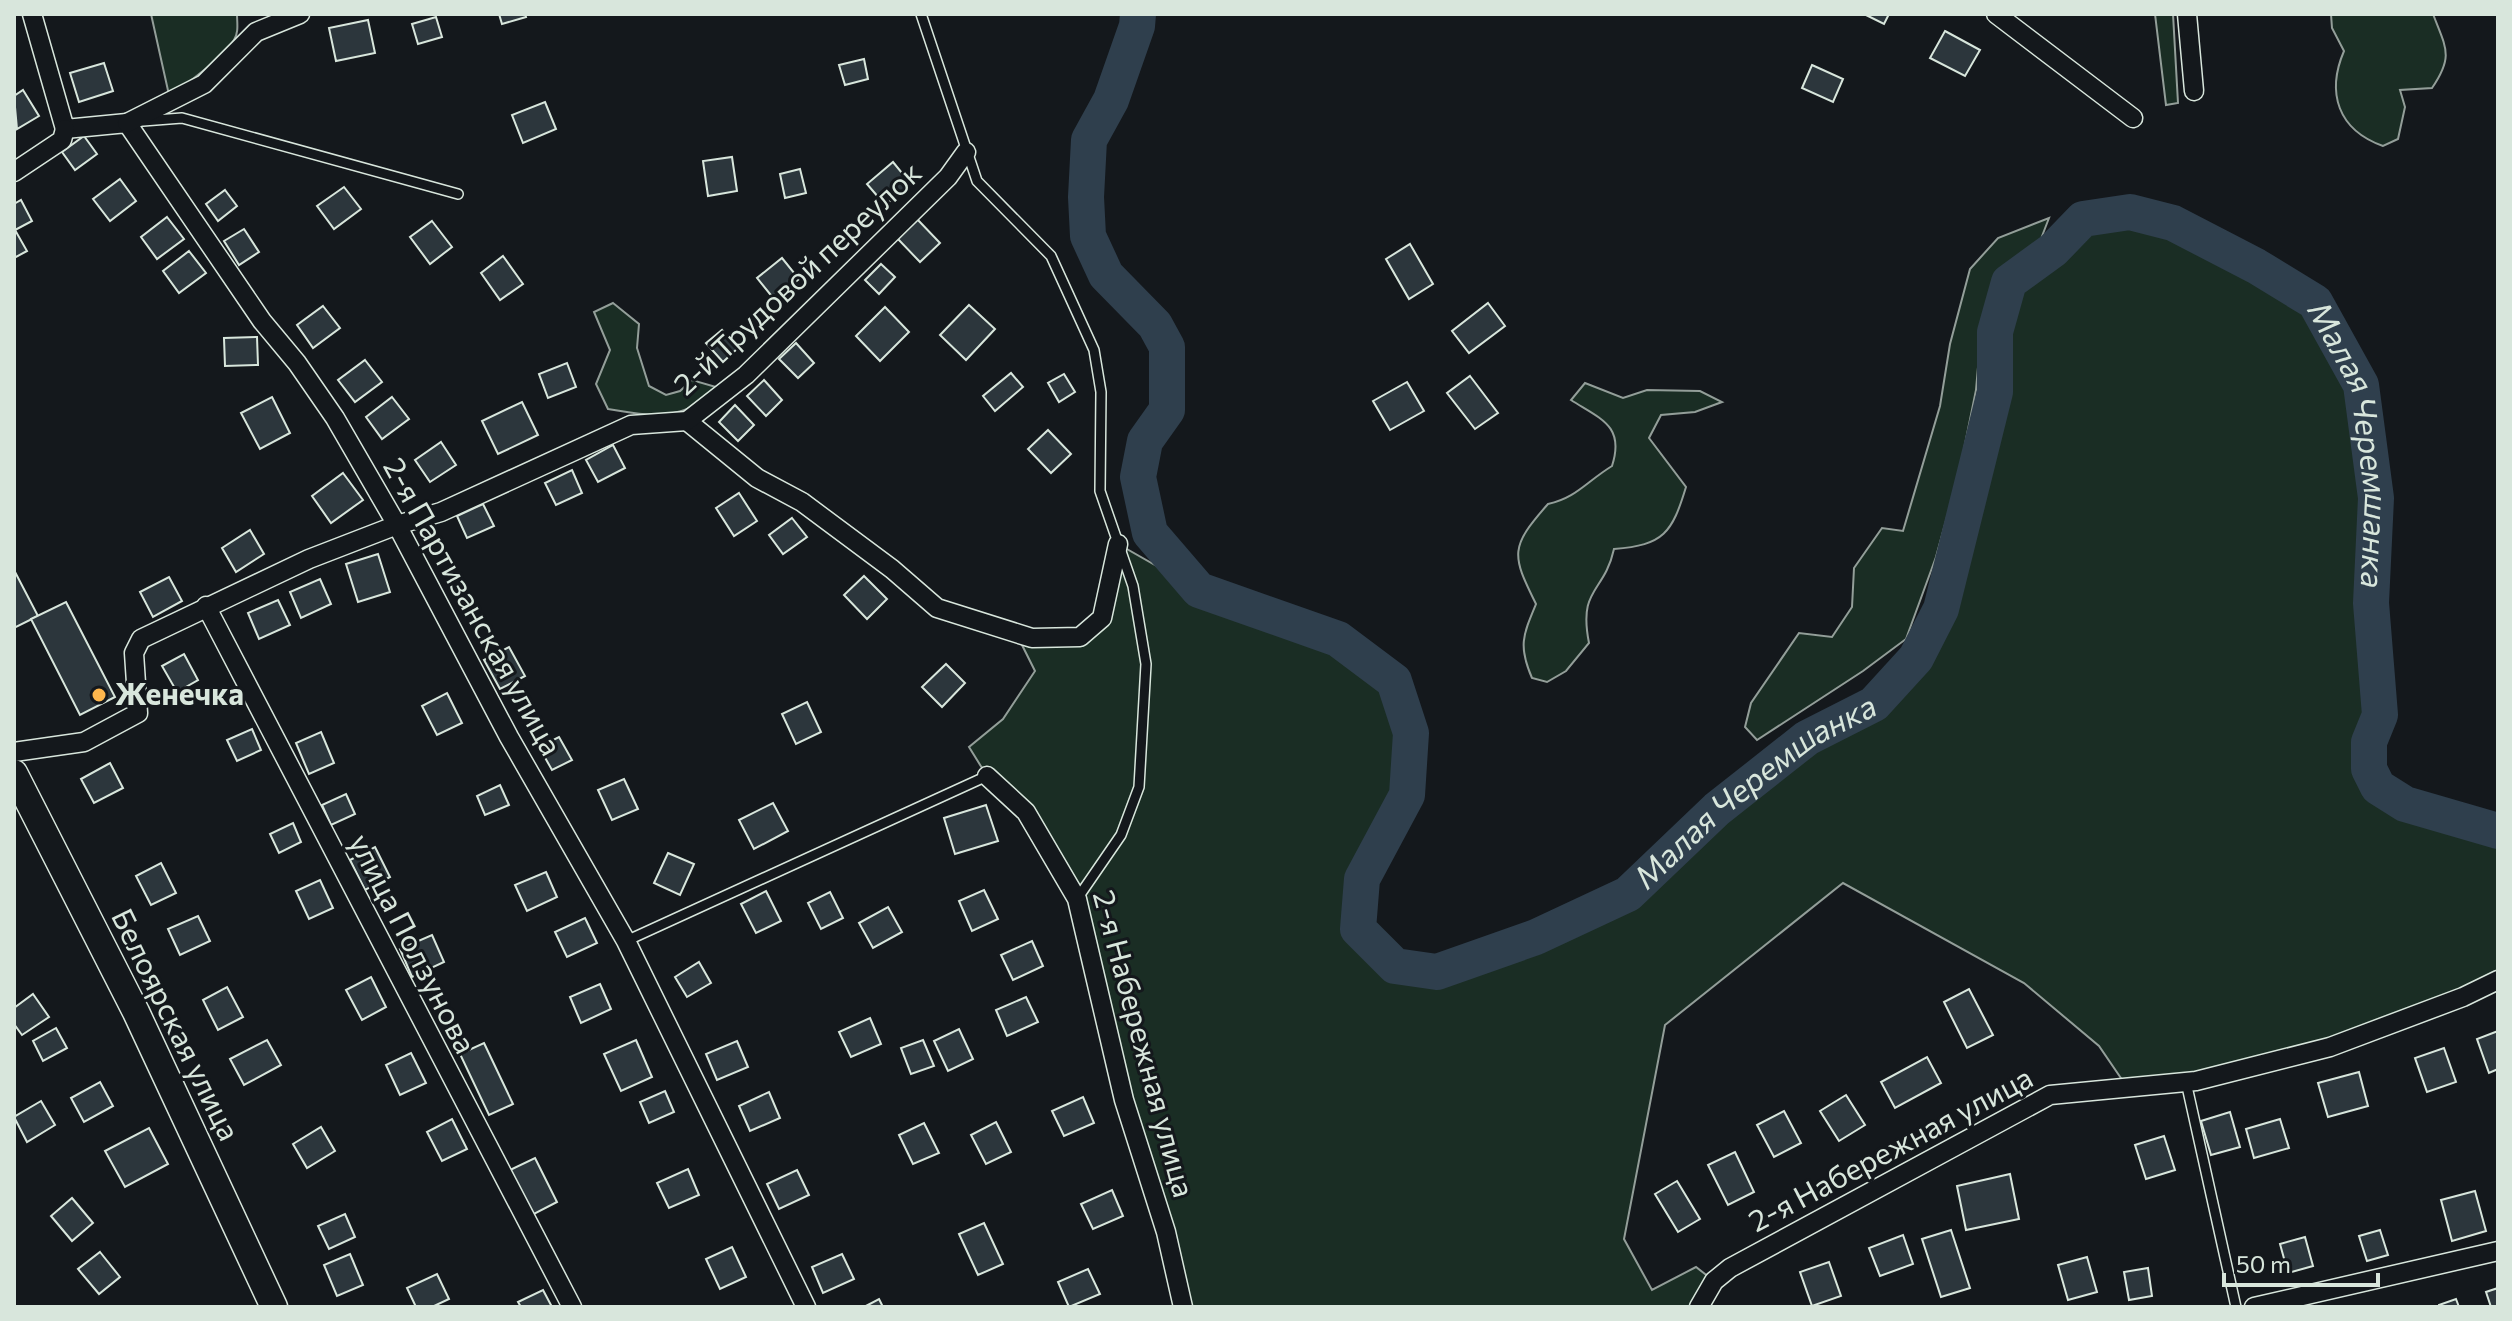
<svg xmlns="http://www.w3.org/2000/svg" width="2512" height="1321" viewBox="0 0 2512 1321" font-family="Commissioner,sans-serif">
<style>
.green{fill:#1a2d24;stroke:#939e99;stroke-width:2}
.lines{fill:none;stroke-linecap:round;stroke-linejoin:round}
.river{stroke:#2f3f4d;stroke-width:36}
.building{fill:#2c363c;stroke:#d8e6dc;stroke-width:2}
.lane-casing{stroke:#d8e6dc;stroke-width:12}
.street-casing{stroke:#d8e6dc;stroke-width:21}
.secondary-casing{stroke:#d8e6dc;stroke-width:29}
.lane{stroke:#14181c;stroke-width:9}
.street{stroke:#14181c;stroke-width:18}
.secondary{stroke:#14181c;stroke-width:26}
.poi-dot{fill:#ffb74d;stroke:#14181c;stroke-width:3}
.labels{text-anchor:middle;stroke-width:6;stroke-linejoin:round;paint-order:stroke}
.street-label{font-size:30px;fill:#d8e6dc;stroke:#14181c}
.poi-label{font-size:30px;font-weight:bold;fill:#d8e6dc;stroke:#14181c;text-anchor:start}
.water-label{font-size:32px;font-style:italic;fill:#d8e6dc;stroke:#14181c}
</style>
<rect width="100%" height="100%" fill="#14181c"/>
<g class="green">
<path d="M 151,14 L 237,14 C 237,23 239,32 234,40 C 223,57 187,85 169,95 Z"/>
<polygon points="2155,14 2173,14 2178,103 2166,105"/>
<path d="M 2331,14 L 2433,14 C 2446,48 2454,56 2432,88 L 2400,90 L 2405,107 L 2398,139 L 2383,146 C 2338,130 2326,93 2344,51 L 2332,28 Z"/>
<polygon points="2130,212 2173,223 2256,266 2315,302 2364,403 2376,498 2371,603 2380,715 2369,742 2369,769 2378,787 2405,804 2498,831 2498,980 2330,1047 2127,1087 2099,1046 2024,983 1843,883 1665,1025 1624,1239 1652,1290 1696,1267 1714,1281 1700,1307 1187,1307 1077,899 1026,812 987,776 969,747 1003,719 1035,671 1022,645 1080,637 1102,618 1118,544 1199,590 1338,639 1394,681 1411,733 1407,795 1385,832 1360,898 1358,929 1395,966 1437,972 1536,937 1628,894 1717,809 1807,738 1874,704 1916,658 1941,609 1995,392 1995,332 2009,282 2053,250 2083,219"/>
<polygon points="2049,218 2039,244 1995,281 1981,333 1976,390 1959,474 1936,557 1906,639 1863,671 1757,740 1745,727 1751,703 1799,633 1832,637 1852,607 1854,568 1882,528 1903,531 1940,406 1950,344 1970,269 1998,238"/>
<path d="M 613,303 L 639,324 L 637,348 L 649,386 L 666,395 L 680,391 L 692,380 L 716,387 C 687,423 649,416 608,409 L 596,384 L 610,350 L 594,312 Z"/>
<path d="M 1585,383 L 1623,398 L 1647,390 L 1700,391 L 1722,402 L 1695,412 L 1661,415 L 1649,438 L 1686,487 C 1672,533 1664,545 1614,549 C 1604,594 1578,587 1589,643 L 1566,671 L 1547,682 L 1532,678 C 1518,646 1523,635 1536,604 C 1511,554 1510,547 1548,504 C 1576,498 1586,482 1612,466 C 1625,426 1601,419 1571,400 Z"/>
</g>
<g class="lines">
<path class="river" id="s1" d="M 1138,14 L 1137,26 L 1111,100 L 1089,140 L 1086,197 L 1088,236 L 1106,275 L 1155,325 L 1167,347 L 1167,410 L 1145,441 L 1138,477 L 1150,533 L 1199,590 L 1338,639 L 1394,681 L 1411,733 L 1407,795 L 1362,879 L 1358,929 L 1395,966 L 1437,972 L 1536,937 L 1628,894 L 1717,809 L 1807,738 L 1874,704 L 1916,658 L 1941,609 L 1995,392 L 1995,332 L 2009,282 L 2053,250 L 2083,219 L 2130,212 L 2173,223 L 2256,266 L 2315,302 L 2361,385 L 2376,498 L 2371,603 L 2380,715 L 2369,742 L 2369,769 L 2378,787 L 2405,804 L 2498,831"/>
</g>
<g class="building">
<polygon points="499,14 525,14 526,17 502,24"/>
<polygon points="1864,14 1889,14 1884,24"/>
<polygon points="436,17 442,37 418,44 412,24"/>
<polygon points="368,20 375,53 336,61 329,28"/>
<polygon points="1945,31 1980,50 1965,76 1930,58"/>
<polygon points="864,59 868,79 845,85 839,65"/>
<polygon points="104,63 113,91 79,102 70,73"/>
<polygon points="1812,65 1843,79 1833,102 1802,88"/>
<polygon points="23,90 39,116 17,129 14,96"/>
<polygon points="545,102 556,129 523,143 512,115"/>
<polygon points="84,136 97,154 75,170 62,152"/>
<polygon points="732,157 737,191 708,196 703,161"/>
<polygon points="893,162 911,184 885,205 867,184"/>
<polygon points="800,169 806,193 785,198 780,174"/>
<polygon points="120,179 136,201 110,221 93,199"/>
<polygon points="344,187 361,209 334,229 317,206"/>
<polygon points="225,190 237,206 218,221 206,204"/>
<polygon points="21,200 32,221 15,230 27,251 14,258 14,204"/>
<polygon points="167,217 184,239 157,259 141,237"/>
<polygon points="917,219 940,243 920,262 897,238"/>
<polygon points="432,221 452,247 430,264 410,237"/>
<polygon points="244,229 259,252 239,265 224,241"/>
<polygon points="1410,244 1433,284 1409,299 1386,259"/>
<polygon points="189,251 206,273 179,293 163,271"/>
<polygon points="503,256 523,284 500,300 481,273"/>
<polygon points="782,258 799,279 774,299 757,278"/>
<polygon points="881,264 895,277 879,294 865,280"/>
<polygon points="1488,303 1505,326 1469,353 1452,331"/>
<polygon points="969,305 995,329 966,360 940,335"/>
<polygon points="323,306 340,328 313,348 297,325"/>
<polygon points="885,307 909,332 880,361 856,336"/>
<polygon points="722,330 738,348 723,362 706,343"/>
<polygon points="257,337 258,365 225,366 224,338"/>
<polygon points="796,343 814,363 798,378 779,359"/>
<polygon points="365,360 382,382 355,402 338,380"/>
<polygon points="567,363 576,387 548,398 539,374"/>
<polygon points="1011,373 1023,387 995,411 983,396"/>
<polygon points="1064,374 1075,392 1059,402 1048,383"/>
<polygon points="1470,376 1498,413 1475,429 1447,393"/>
<polygon points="764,380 782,400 766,416 747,396"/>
<polygon points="1407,382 1424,411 1390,430 1373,401"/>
<polygon points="272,397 290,433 260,449 241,413"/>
<polygon points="392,397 409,419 382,439 366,417"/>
<polygon points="522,402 538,435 498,454 482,421"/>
<polygon points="735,405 754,425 738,441 719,422"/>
<polygon points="1048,430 1071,454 1051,473 1028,449"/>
<polygon points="441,442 456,465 430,482 415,460"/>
<polygon points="613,445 625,468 598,482 586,460"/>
<polygon points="572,470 582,493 556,505 545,483"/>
<polygon points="343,473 363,500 331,523 312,496"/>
<polygon points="739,493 757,521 734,536 716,508"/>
<polygon points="483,504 494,526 467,538 457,516"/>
<polygon points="792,518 807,537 783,554 769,535"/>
<polygon points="250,530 264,554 236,572 222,548"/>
<polygon points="378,554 390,592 358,602 346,564"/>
<polygon points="14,570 38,616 14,628"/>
<polygon points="864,576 887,599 867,619 844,595"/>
<polygon points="169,577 182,601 153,617 140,592"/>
<polygon points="320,579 331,604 301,618 290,592"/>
<polygon points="278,600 290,625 259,639 248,613"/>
<polygon points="66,602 115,697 80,715 31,619"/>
<polygon points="509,647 525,676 500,689 484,660"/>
<polygon points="184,654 198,680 177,692 162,666"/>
<polygon points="946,664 965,683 942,707 922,687"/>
<polygon points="447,693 462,723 437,735 422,706"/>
<polygon points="807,702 821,732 796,744 782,714"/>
<polygon points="252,729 261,750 237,761 227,740"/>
<polygon points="321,732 334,763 309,774 296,743"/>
<polygon points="559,737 572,760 552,770 539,747"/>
<polygon points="110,763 123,788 94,803 81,779"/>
<polygon points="624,779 638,809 612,820 598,790"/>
<polygon points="500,785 509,805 485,815 477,796"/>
<polygon points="346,794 355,814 331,825 322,805"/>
<polygon points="773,803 788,831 754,849 739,820"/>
<polygon points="986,805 998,841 955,854 944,818"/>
<polygon points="293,823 301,842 279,853 270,834"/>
<polygon points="375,847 390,877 365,890 350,860"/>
<polygon points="668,853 694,864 680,895 654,883"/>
<polygon points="161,863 176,893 151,905 136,876"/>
<polygon points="546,872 557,897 527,911 515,885"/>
<polygon points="320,880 333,908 309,919 296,891"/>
<polygon points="984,890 998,919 972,931 959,901"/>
<polygon points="766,891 781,921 756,933 741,904"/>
<polygon points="830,892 843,918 821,929 808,903"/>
<polygon points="888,907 902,932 873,948 859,923"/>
<polygon points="198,916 210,941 180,955 168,929"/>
<polygon points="585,918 597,943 567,957 555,932"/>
<polygon points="432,935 444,962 412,977 400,949"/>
<polygon points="1032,941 1043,966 1013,980 1001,955"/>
<polygon points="699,962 711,983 687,997 675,977"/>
<polygon points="371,977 386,1007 362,1020 346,990"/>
<polygon points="600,984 611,1009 581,1023 570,997"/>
<polygon points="227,987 243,1017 218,1030 203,1000"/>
<polygon points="1969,989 1993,1035 1967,1048 1944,1002"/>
<polygon points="33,994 49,1017 22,1035 14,1024 14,1008"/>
<polygon points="1026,997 1038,1022 1007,1036 996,1010"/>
<polygon points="870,1018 881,1044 851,1057 839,1032"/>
<polygon points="56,1028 67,1048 43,1061 33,1041"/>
<polygon points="959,1029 973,1059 948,1071 934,1041"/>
<polygon points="2498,1031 2498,1069 2489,1073 2477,1039"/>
<polygon points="267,1040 281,1065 244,1085 230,1059"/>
<polygon points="636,1040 652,1077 621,1091 604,1054"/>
<polygon points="923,1040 934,1066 911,1074 901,1048"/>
<polygon points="737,1041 748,1067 717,1080 706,1054"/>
<polygon points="484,1043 513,1104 489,1115 460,1054"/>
<polygon points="2444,1048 2456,1082 2427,1092 2415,1058"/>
<polygon points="411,1053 426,1083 400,1095 386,1065"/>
<polygon points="1927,1057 1941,1083 1895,1108 1881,1082"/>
<polygon points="2359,1072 2368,1106 2328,1117 2318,1083"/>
<polygon points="100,1082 113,1106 84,1122 71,1098"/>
<polygon points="665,1091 674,1112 649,1123 640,1102"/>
<polygon points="769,1092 780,1118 750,1131 739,1106"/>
<polygon points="1846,1095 1865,1125 1839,1141 1820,1111"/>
<polygon points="1083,1097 1094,1123 1064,1136 1052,1111"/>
<polygon points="41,1101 55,1125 27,1142 14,1117"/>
<polygon points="1784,1111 1801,1143 1774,1157 1757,1125"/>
<polygon points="2230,1112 2240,1147 2211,1155 2201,1121"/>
<polygon points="452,1119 467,1149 442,1161 427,1132"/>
<polygon points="2280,1119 2289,1148 2254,1158 2246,1129"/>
<polygon points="996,1122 1011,1152 986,1164 971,1135"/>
<polygon points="924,1123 939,1153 913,1164 899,1135"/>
<polygon points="321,1127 335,1151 307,1168 293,1144"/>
<polygon points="149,1128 168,1164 125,1187 105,1151"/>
<polygon points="2164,1136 2175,1170 2146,1179 2135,1145"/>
<polygon points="1735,1152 1754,1192 1728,1205 1708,1165"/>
<polygon points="535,1158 557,1202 532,1215 510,1170"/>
<polygon points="688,1169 699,1195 669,1208 657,1183"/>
<polygon points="797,1170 809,1195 779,1209 767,1184"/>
<polygon points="2010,1174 2019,1219 1966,1230 1957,1186"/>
<polygon points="1677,1181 1700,1219 1678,1232 1655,1194"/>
<polygon points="1112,1190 1123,1216 1093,1229 1081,1204"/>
<polygon points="2475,1191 2486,1231 2452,1241 2441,1200"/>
<polygon points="72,1198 93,1223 72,1241 51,1216"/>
<polygon points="345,1214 355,1237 329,1249 318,1226"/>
<polygon points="984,1223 1003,1264 978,1275 959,1234"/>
<polygon points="1951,1230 1970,1288 1941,1297 1922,1239"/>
<polygon points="2380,1230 2388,1255 2367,1261 2359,1236"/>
<polygon points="1903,1235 1913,1264 1880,1276 1869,1248"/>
<polygon points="2305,1237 2313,1266 2288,1273 2280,1244"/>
<polygon points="732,1247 746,1277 720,1289 706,1259"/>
<polygon points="100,1252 120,1277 99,1294 78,1269"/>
<polygon points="350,1254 363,1285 337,1296 324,1265"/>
<polygon points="842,1254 854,1279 823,1293 812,1267"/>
<polygon points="2087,1257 2097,1292 2068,1300 2058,1265"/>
<polygon points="1829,1262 1841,1296 1812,1306 1800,1272"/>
<polygon points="2148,1268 2152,1296 2129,1300 2124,1272"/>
<polygon points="1088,1269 1100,1294 1069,1307 1058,1282"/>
<polygon points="437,1274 449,1299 432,1307 416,1307 407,1288"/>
<polygon points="2498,1288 2498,1307 2491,1307 2486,1292"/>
<polygon points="543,1290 552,1307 521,1307 518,1302"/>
<polygon points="879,1299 883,1307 864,1307"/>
<polygon points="2456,1299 2459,1307 2439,1307 2439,1305"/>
</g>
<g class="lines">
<defs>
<g id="lane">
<polyline points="921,14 977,181 1051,256 1094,350 1101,392 1100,491 1133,586 1146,664 1139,787 1121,835 1077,899"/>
<polyline points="143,121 182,118 458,194"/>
<polyline points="626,941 987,776"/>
<polyline points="2186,1082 2236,1307"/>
</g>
<g id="street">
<polyline points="32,14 65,129 127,123 262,321 297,363 335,418 397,525 509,737 626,941 806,1307"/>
<polyline points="1996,14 2133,118"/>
<polyline points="2187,14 2194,91"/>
<polyline points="127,123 204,84 256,32 300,14"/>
<polyline points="14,172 62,140 65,129"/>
<polyline points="687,421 757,478 802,502 892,569 937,608 1032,638 1080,637 1102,618 1118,544"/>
<polyline points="206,606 572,1307"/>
<polyline points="14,752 84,742 138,713 134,653 141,639 309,559 397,525 441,512 631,425 687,421 746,375 948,177 966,152"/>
<polyline points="987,776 1026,812 1077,899 1124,1100 1166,1232 1183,1307"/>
<polyline points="1699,1307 1714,1281 1730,1268 2050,1095 2196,1081 2330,1047 2463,997 2498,980"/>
<polyline points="2254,1307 2498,1251"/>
</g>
<polyline id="secondary" points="14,773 136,1012 274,1307"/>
</defs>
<use href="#lane" class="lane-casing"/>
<use href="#street" class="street-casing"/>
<use href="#secondary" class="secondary-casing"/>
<use href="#lane" class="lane"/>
<use href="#street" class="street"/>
<use href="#secondary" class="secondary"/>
</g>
<circle class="poi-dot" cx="99" cy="695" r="8"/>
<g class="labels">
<g class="street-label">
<text transform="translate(798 279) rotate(-43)" y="10">2-й Трудовой переулок</text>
<text transform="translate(472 607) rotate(61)" y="10">2-я Партизанская улица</text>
<text transform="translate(412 944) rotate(63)" y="10">улица Ползунова</text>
<text transform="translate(175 1025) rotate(64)" y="10">Белоярская улица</text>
<text transform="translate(1143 1044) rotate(75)" y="10">2-я Набережная улица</text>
<text transform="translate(1891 1150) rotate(-28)" y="10">2-я Набережная улица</text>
</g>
<g class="poi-label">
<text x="115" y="705">Женечка</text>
</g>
<g class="water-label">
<text dy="11" stroke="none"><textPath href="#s1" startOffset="2690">Малая Черемшанка</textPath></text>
<text dy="11" stroke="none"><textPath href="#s1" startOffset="1586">Малая Черемшанка</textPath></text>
</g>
</g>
<rect width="2512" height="1321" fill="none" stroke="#d8e6dc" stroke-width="32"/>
<path d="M2224 1273v12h154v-12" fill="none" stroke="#d8e6dc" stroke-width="4"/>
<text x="2236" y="1273" font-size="24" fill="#d8e6dc" stroke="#14181c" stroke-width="6" paint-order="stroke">50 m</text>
</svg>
